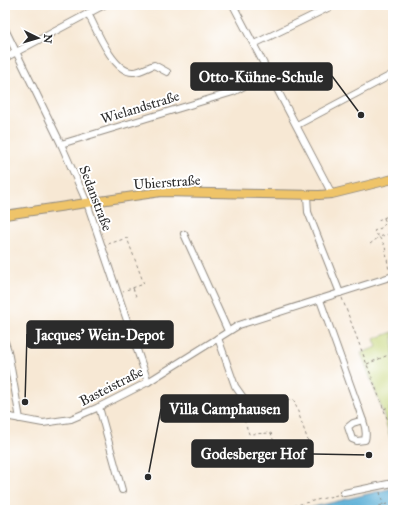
<svg xmlns="http://www.w3.org/2000/svg" width="398" height="515" viewBox="0 0 398 515" font-family="'IM FELL Great Primer',serif">
<style>
.green{fill:#c3d476;stroke:#778050}
.water{fill:#59add5;stroke:#426c80}
.lines{fill:none;stroke-linecap:round;stroke-linejoin:round}
.minor-casing{stroke:#918a80;stroke-width:8}
.major-casing{stroke:#918a80;stroke-width:10}
.path{stroke:#918a80;stroke-width:1;stroke-dasharray:3 3;stroke-linecap:butt}
.minor{stroke:#fff;stroke-width:6}
.major{stroke:#efc469;stroke-width:8}
.labels{text-anchor:middle;stroke-width:4;stroke-linejoin:round;paint-order:stroke}
.street-label{font-size:14px;fill:#2b2b2b;stroke:#fff}
.leader{fill:none;stroke:#2b2b2b;stroke-width:1.5}
.callout-dot{fill:#2b2b2b;stroke:#fff;stroke-width:1.5}
.callout{fill:#2b2b2b;stroke:#2b2b2b;stroke-width:1.5}
.callout-label{font-size:15px;text-anchor:middle;font-weight:bold;fill:#fff}
</style>
<rect width="100%" height="100%" fill="#fff"/>
<filter id="ink" filterUnits="userSpaceOnUse"><feTurbulence type="fractalNoise" baseFrequency=".025" numOctaves="2"/><feDisplacementMap in="SourceGraphic" scale="8" xChannelSelector="R" yChannelSelector="G"/><feConvolveMatrix kernelMatrix="1 2 1 2 8 2 1 2 1" color-interpolation-filters="sRGB"/></filter>
<filter id="wash" filterUnits="userSpaceOnUse"><feTurbulence type="fractalNoise" baseFrequency=".012" numOctaves="4" result="noise"/><feDisplacementMap in="SourceGraphic" scale="16" xChannelSelector="R" yChannelSelector="G"/><feGaussianBlur stdDeviation="0.9" result="paint"/><feColorMatrix in="noise" values="0 0 0 0 0 0 0 0 0 0 0 0 0 0 0 0 0 1.4 0 .05"/><feComposite in="paint" operator="in"/></filter>
<g filter="url(#wash)">
<rect width="100%" height="100%" fill="#f7e8d4"/>
<polygon class="green" points="393,332 393,448 382,409 361,353 377,347 374,339"/>
<polygon class="water" points="393,488 393,510 301,510 380,491"/>
</g>
<g filter="url(#ink)">
<g class="lines">
<defs>
<g id="minor">
<polyline points="233,5 332,194"/>
<path d="M 88,13 C 96,29 114,74 134,72 C 140,72 148,67 154,65 L 167,72"/>
<polyline points="5,29 61,144 87,203 148,382"/>
<polyline points="254,44 334,5"/>
<polyline points="5,58 104,5"/>
<polyline points="297,125 393,74"/>
<polyline points="61,144 233,92 269,73"/>
<polyline points="307,195 308,212 340,293"/>
<polyline points="184,234 228,331"/>
<path d="M 320,300 L 359,409 C 362,419 368,430 365,440 L 357,441 L 352,439 L 348,427 L 353,423 L 363,420"/>
<polyline points="218,338 235,386 247,403"/>
<polyline points="5,342 8,351 20,419"/>
<polyline points="99,407 122,490"/>
<polyline points="5,416 43,423 71,419 99,407 148,382 239,325 393,276"/>
<polyline points="344,493 393,483"/>
</g>
<polyline id="major" points="5,215 161,192 319,195 332,194 393,179"/>
</defs>
<use href="#minor" class="minor-casing"/>
<use href="#major" class="major-casing"/>
<g class="path">
<polyline points="384,218 386,223 381,228 374,231 379,237 393,233"/>
<polyline points="378,220 393,214"/>
<polyline points="108,244 127,238 144,284 123,291"/>
<polyline points="370,244 379,237 385,246 389,271"/>
<polyline points="133,288 137,299"/>
<polyline points="342,298 393,434"/>
<polyline points="367,364 393,353"/>
<path d="M 252,405 C 266,410 279,399 294,400 L 308,441"/>
<polyline points="244,409 242,414 249,434 271,433 280,461 269,465"/>
<polyline points="384,409 393,405"/>
<polyline points="380,492 383,505"/>
<polyline points="379,506 387,504"/>
<polyline points="276,510 337,495"/>
</g>
<use href="#minor" class="minor"/>
<use href="#major" class="major"/>
</g>
</g>
<g class="labels">
<g class="street-label">
<text transform="translate(140 107) rotate(-17)" y="5">Wielandstraße</text>
<text transform="translate(167 182) rotate(-4)" y="5">Ubierstraße</text>
<text transform="translate(96 198) rotate(69)" y="5">Sedanstraße</text>
<text transform="translate(111 386) rotate(-27)" y="5">Basteistraße</text>
</g>
</g>
<path class="leader" d="M361 115L332 76M25 402L27 334M148 477L161 409M369 455L313 454"/>
<g class="callout-dot">
<circle cx="361" cy="115" r="4"/>
<circle cx="25" cy="402" r="4"/>
<circle cx="148" cy="477" r="4"/>
<circle cx="369" cy="455" r="4"/>
</g>
<g class="callout">
<rect x="191" y="63" width="141" height="27" rx="4"/>
<rect x="27" y="321" width="146" height="27" rx="4"/>
<rect x="161" y="395" width="127" height="27" rx="4"/>
<rect x="192" y="440" width="121" height="27" rx="4"/>
</g>
<g class="callout-label">
<text x="261" y="82">Otto-Kühne-Schule</text>
<text x="100" y="340">Jacques' Wein-Depot</text>
<text x="225" y="414">Villa Camphausen</text>
<text x="253" y="459">Godesberger Hof</text>
</g>
<rect width="398" height="515" fill="none" stroke="#fff" stroke-width="20"/>
<g transform="translate(38 38) rotate(95)" stroke="#ffffff" stroke-width="3" paint-order="stroke">
<path d="M0-3L7 15L0 10L-7 15Z" fill="#2b2b2b"/>
<text y="-6" font-size="11" font-weight="bold" text-anchor="middle" fill="#2b2b2b">N</text>
</g>
</svg>
